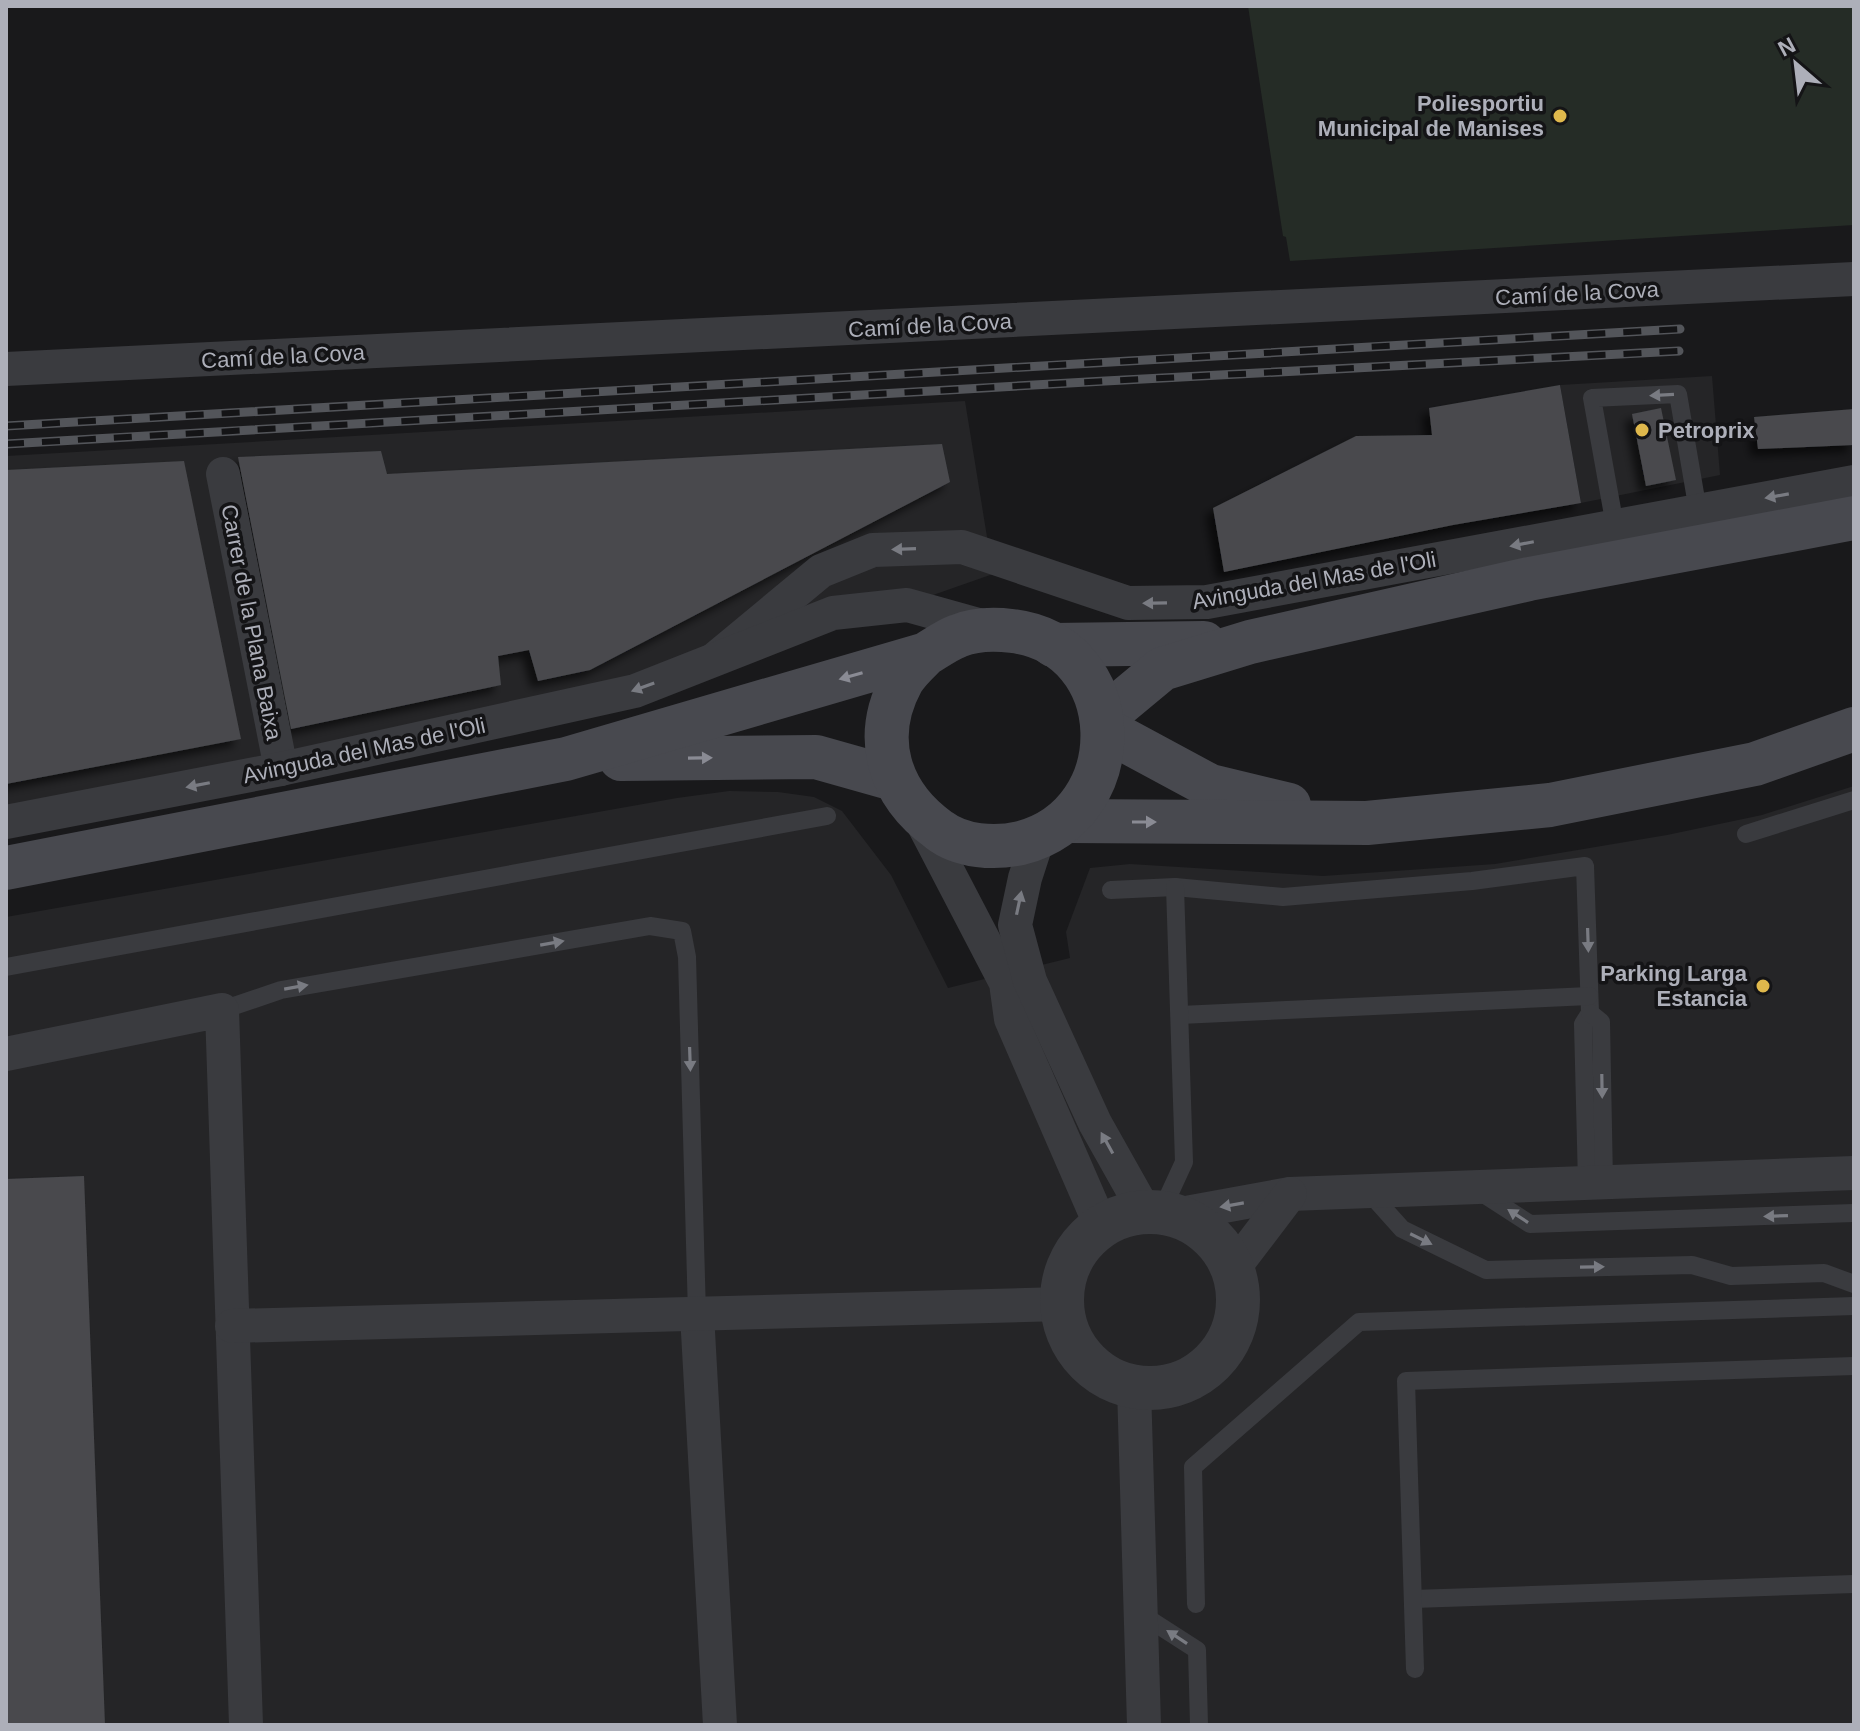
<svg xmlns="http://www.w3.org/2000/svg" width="1860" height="1731" viewBox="0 0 1860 1731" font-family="Arial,sans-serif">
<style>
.built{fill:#252527}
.green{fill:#252c26}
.building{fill:#48494d;filter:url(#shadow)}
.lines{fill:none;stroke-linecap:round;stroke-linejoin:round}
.service{stroke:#3a3b3f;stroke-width:18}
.minor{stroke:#3a3b3f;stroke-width:34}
.tertiary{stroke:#3a3b3f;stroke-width:44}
.secondary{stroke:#48494f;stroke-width:44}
.rail-casing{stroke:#53555a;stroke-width:9}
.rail{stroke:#141416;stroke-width:6;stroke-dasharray:18;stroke-linecap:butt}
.oneway{fill:#797b82}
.oneway2{fill:#8a8b94}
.poi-dot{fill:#dfb84c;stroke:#141416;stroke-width:3}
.labels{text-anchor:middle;stroke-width:7;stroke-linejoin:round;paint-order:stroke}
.poi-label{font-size:22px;font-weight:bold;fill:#adafb9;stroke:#141416;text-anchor:end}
.street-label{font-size:22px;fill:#adafb9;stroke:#141416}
</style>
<defs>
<filter id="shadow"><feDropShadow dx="-7" dy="7" stdDeviation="4" flood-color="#0009"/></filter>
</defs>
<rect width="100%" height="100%" fill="#19191b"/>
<g class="built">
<polygon points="1712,376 1720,475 1581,503 1560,385"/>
<polygon points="965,401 993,574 602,711 6,822 6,456"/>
<polygon points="1854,786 1854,1725 6,1725 6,917 677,798 729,791 778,792 814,797 842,811 891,875 948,988 1070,958 1066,932 1090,868 1130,864 1323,876 1495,864 1667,835 1762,815"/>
</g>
<polygon class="green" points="1248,6 1854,6 1854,225 1290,261 1286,237 1283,236"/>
<g class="building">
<polygon points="1560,385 1581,503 1453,525 1224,572 1213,508 1356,436 1432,435 1429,408"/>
<polygon points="1661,408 1676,480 1646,486 1632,414"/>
<polygon points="1854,409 1854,445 1758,449 1754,417"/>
<polygon points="942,444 950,482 590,670 538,681 529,650 498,656 501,685 291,729 238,457 381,451 387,474"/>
<polygon points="184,461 241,739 6,784 6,470"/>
<polygon points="84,1176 105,1725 6,1725 6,1179"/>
</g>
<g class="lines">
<g class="service">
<polyline points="1615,526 1592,398 1678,394 1698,511"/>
<polyline points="1746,834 1854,800"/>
<polyline points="1111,890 1175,887 1283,897 1472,881 1585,866 1590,1013 1583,1024 1587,1183"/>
<polyline points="6,967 827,816"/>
<polyline points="222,1010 281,990 650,926 682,931 687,957 697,1314"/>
<polyline points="1590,1013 1601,1022 1604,1182"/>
<polyline points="1180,1015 1589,996"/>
<polyline points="1368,1191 1402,1229 1486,1270 1692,1265 1731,1276 1824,1273 1854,1284"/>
<polyline points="1479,1191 1530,1224 1854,1213"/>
<polyline points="1161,1212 1184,1162 1175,887"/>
<polyline points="1413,1599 1854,1584"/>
<polyline points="1196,1604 1193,1467 1359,1322 1854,1306"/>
<polyline points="1141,1614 1197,1650 1199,1725"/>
<polyline points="1415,1669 1406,1381 1854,1366"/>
</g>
<g class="minor">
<polyline points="6,369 1854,279"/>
<polyline points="223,474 281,769"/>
<polyline points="716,658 821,571 873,550 962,547 1128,603 1207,602 1854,482"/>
<polyline points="919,816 1006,983 1011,1019 1101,1226"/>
<polyline points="6,822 281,769 635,691 833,613 907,605 993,629"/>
<polyline points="1038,838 1025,878 1015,925 1030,981 1095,1123 1145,1212"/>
<polyline points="6,1054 222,1010 246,1725"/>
<polyline points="1175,1215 1290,1194 1854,1173"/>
<polyline points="1233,1269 1290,1194"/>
<polyline points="697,1314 720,1725"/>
<polyline points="232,1326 1062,1304"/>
<polyline points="1134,1387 1144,1725"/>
</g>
<circle class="tertiary" cx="1150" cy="1300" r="88"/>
<g class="secondary">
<polyline points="1053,645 1204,643"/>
<polyline points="1103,718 1162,669 1250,642 1529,579 1854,518"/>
<polyline points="1104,729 1210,786 1289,805"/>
<polyline points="621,759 816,757 894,779"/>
<polyline points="1066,821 1367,823 1550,805 1755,764 1854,729"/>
<path d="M 6,868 L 566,759 L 926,654 C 936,648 947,640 958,636 C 975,629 995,629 1012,631 C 1129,645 1133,814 1021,843 C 995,849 961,847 939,830 C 889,794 871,738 902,681 C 908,671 918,662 926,654"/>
</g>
<defs>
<g id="rail">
<polyline points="6,426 1680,329"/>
<polyline points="6,444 1105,381 1679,351"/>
</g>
</defs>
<use href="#rail" class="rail-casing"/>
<use href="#rail" class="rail"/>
</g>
<defs><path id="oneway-solid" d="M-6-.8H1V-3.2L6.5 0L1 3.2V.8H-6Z" transform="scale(2)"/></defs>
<g class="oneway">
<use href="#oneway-solid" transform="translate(1662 395) rotate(177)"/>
<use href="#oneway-solid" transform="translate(1777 496) rotate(170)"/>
<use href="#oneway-solid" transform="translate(1522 544) rotate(169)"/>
<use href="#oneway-solid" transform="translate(904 549) rotate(178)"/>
<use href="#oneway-solid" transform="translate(1155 603) rotate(179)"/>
<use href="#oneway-solid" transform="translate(643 687) rotate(160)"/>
<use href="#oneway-solid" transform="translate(198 785) rotate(169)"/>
<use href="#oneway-solid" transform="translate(1019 903) rotate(-78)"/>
<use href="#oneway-solid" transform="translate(1588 940) rotate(88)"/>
<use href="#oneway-solid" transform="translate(552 943) rotate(-10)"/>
<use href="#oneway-solid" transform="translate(296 987) rotate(-10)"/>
<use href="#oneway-solid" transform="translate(690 1059) rotate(88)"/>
<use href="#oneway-solid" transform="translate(1602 1086) rotate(89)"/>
<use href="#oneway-solid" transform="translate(1107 1143) rotate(-119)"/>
<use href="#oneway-solid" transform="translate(1232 1205) rotate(170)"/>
<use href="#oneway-solid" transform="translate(1518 1216) rotate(-147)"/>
<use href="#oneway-solid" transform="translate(1776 1216) rotate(178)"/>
<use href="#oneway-solid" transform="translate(1421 1239) rotate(26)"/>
<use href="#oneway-solid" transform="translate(1592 1267) rotate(-1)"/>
<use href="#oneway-solid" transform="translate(1177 1637) rotate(-147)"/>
</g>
<g class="oneway2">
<use href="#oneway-solid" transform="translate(851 676) rotate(164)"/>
<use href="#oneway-solid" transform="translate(700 758) rotate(-1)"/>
<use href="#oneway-solid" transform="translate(1144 822)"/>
</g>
<g class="poi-dot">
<circle cx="1560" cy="116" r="8"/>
<circle cx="1642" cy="430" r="8"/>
<circle cx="1763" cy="986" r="8"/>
</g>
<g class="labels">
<g class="poi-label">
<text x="1544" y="111">Poliesportiu<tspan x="1544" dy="25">Municipal de Manises</tspan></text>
<text x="1658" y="438" text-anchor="start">Petroprix</text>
<text x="1747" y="981">Parking Larga<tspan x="1747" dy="25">Estancia</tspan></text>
</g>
<g class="street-label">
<text transform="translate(1577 293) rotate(-3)" y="8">Camí de la Cova</text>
<text transform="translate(930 325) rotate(-3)" y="8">Camí de la Cova</text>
<text transform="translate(283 356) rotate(-3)" y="8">Camí de la Cova</text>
<text transform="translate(1314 580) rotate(-10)" y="8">Avinguda del Mas de l'Oli</text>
<text transform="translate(252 622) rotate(79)" y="8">Carrer de la Plana Baixa</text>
<text transform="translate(364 750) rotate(-12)" y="8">Avinguda del Mas de l'Oli</text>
</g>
</g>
<rect width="1860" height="1731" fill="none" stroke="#adafb9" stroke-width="16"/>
<g transform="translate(1796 64) rotate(332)" stroke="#141416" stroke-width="6" paint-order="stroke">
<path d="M0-6L14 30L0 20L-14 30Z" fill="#adafb9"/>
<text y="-12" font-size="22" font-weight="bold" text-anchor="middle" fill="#adafb9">N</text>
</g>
</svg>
